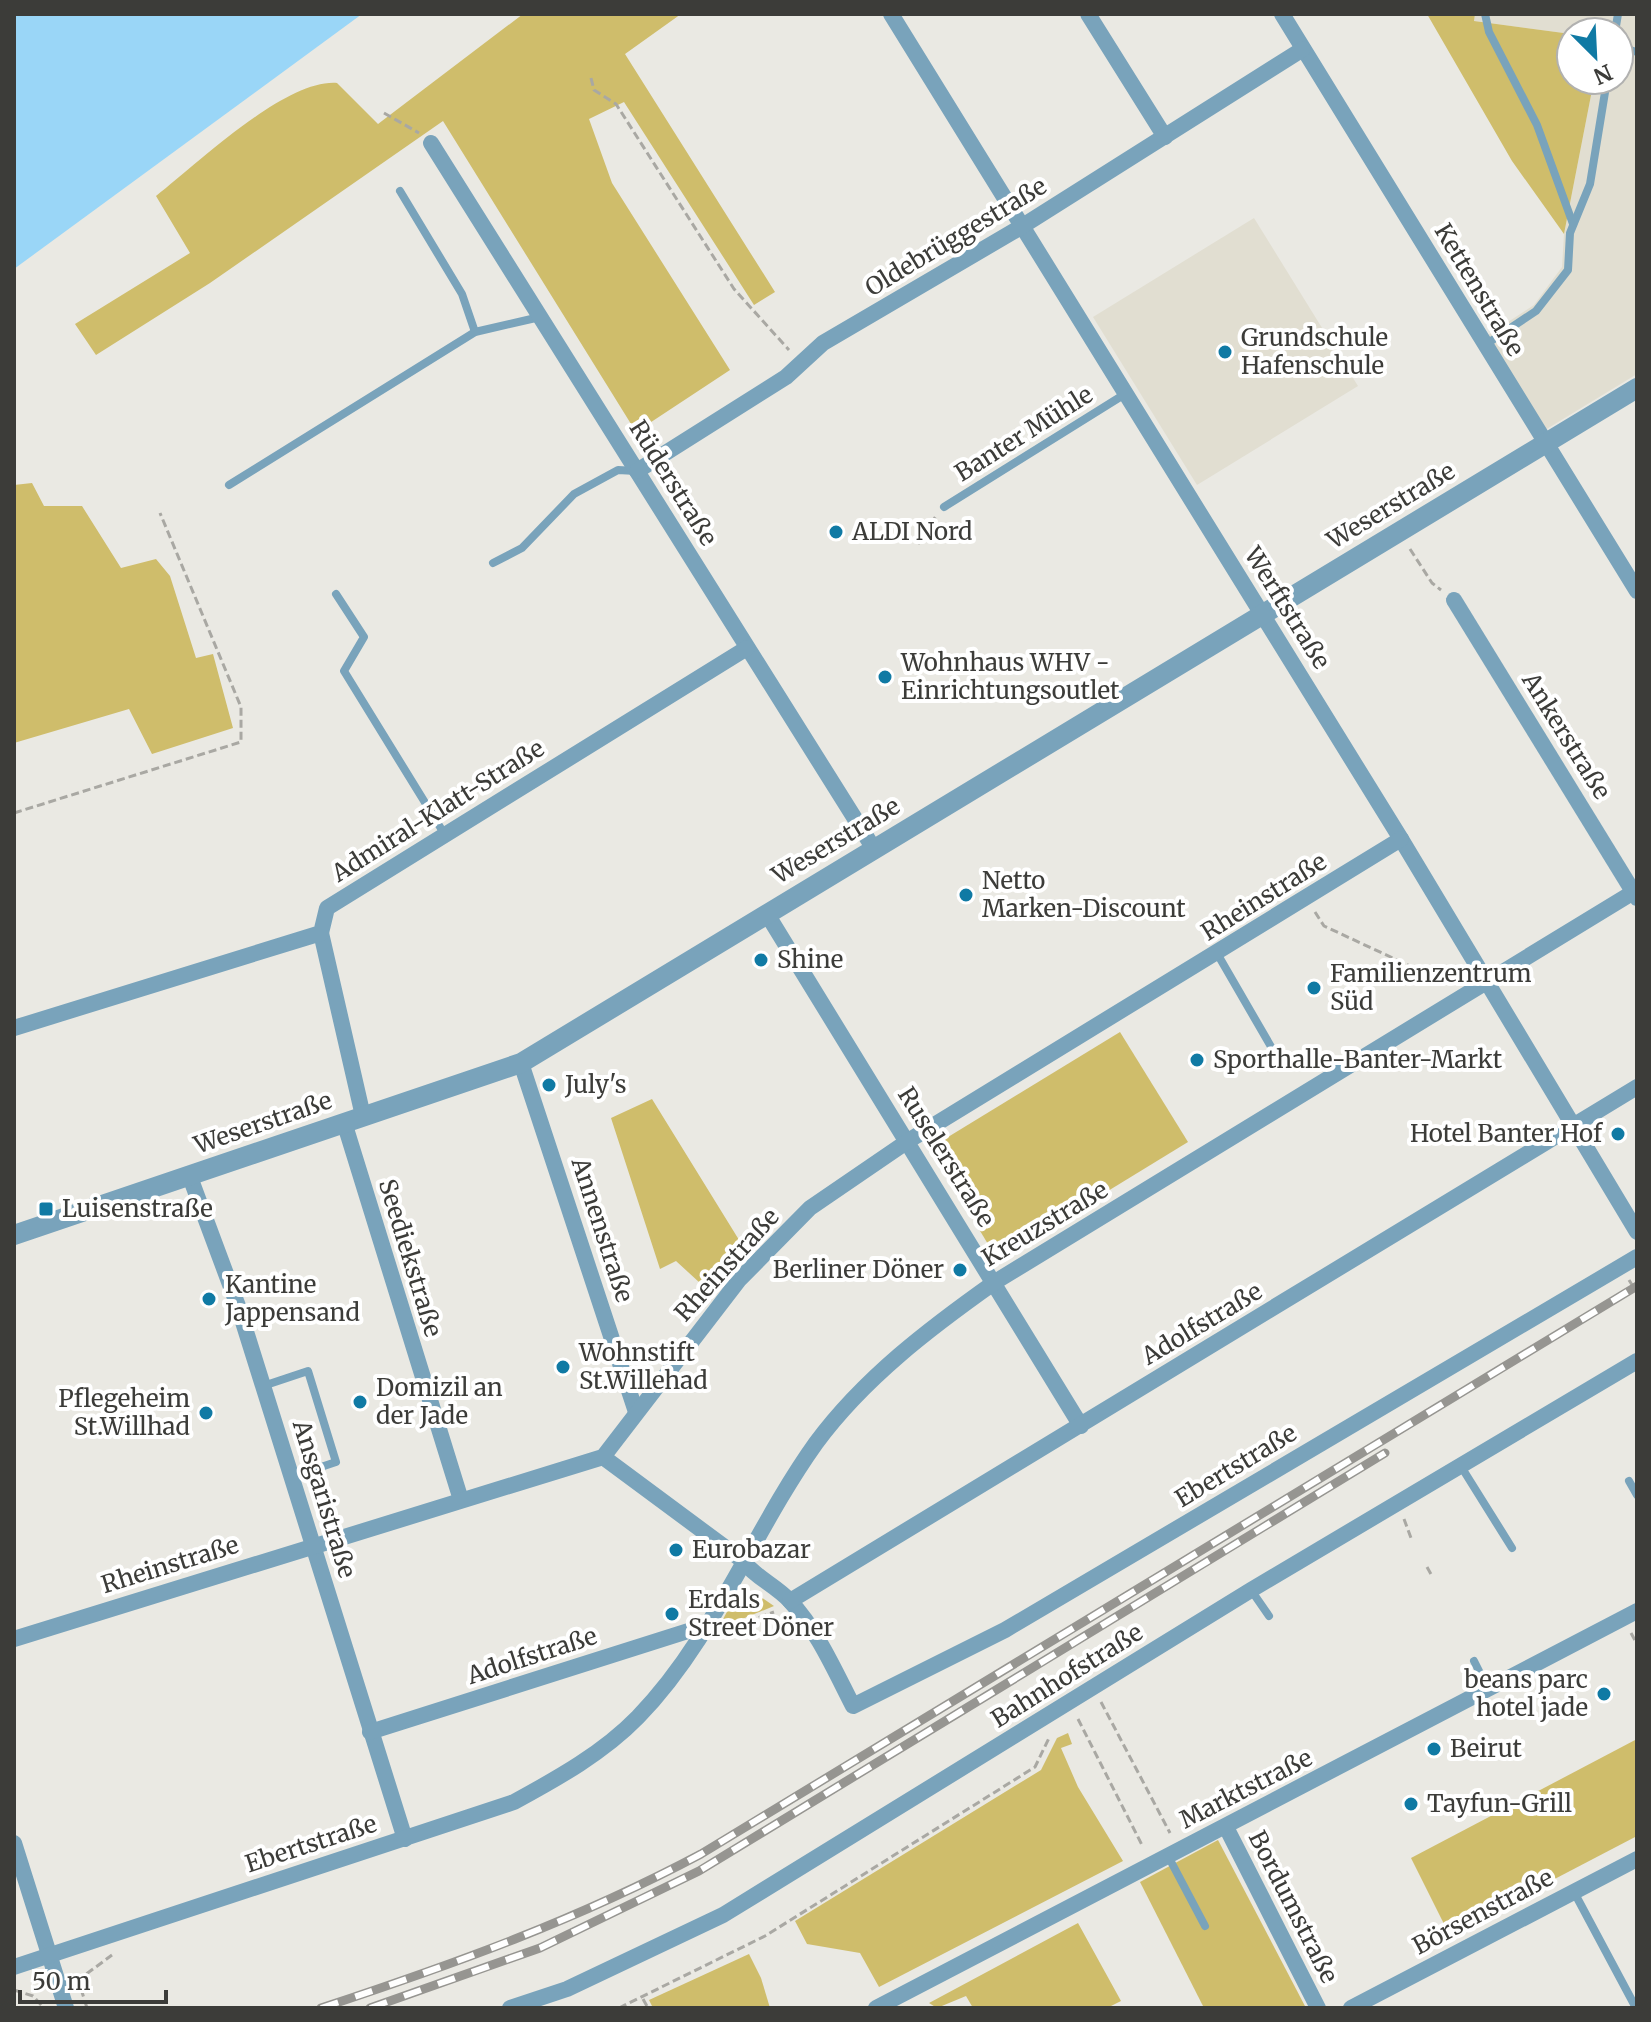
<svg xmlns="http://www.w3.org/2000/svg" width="1651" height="2022" viewBox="0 0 1651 2022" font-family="Merriweather,serif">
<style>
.built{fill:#e1ded1}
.green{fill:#cfbd6b}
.water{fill:#9ad6f7}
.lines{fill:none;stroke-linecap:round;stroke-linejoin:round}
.path{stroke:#a9a8a3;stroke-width:3;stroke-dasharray:8 4;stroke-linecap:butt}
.service{stroke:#79a3bb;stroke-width:8}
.minor{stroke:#79a3bb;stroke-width:16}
.tertiary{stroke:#79a3bb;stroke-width:20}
.rail-casing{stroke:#969591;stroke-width:9}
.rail{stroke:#fff;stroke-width:6;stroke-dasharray:18;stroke-linecap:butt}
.poi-dot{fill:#107aa4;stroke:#fff;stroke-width:3}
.labels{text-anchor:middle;stroke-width:8;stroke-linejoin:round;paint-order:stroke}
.street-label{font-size:24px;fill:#3c3c39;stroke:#fff}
.poi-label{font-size:24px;fill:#3c3c39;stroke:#fff;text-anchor:start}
</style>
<rect width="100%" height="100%" fill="#eae9e3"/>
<g class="built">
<polygon points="1475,14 1637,14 1637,374 1545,430 1488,335 1534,305 1562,267 1564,234 1594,80 1619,80 1619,32 1571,34 1474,21"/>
<polygon points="1254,218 1358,386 1197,485 1093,317"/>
</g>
<g class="green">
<path d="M 523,14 L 681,14 L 625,54 L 775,292 L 754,305 L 624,102 L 589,119 L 612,183 L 730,370 L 636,432 L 443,121 L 210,283 L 96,355 L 75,324 L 190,253 L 156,196 C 197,164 285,79 337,83 L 378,124 Z"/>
<polygon points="1427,14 1475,14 1474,21 1571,34 1571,80 1594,80 1564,234 1512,161"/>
<polygon points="32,483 44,506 82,506 121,568 156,559 170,576 196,658 213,654 233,728 152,754 129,709 14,743 14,485"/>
<polygon points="1120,1032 1188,1142 997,1259 930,1148"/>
<polygon points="652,1099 744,1248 708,1272 700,1283 676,1261 660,1269 611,1118"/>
<path d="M 755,1593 L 774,1606 L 718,1629 C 728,1610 733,1596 755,1593 Z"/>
<polygon points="1068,1733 1072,1744 1061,1748 1078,1787 1123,1861 879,1987 860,1953 807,1944 795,1921 1041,1770 1057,1738"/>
<polygon points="1637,1739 1637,1836 1449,1934 1411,1858"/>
<polygon points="1218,1840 1306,2008 1204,2008 1140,1882"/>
<polygon points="1078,1923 1121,2001 1107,2008 973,2008 966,1996 937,2008 929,2003"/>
<polygon points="749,1954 761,1978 770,2008 653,2008 649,2000"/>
</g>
<polygon class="water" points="14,14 362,14 14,269"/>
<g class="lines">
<g class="path">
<polyline points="591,78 594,90 616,104 734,289 789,350"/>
<polyline points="384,113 419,133"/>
<polyline points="918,544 936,516"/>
<polyline points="1410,549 1432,583 1441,590"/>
<polyline points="14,813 241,742 241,707 160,513"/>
<polyline points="1315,912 1324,926 1423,972 1459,975 1460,972"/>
<polyline points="1629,1280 1637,1293"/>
<polyline points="1404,1519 1411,1538"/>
<polyline points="1427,1567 1432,1576"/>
<polyline points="725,1630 774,1612"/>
<polyline points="1631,1633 1637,1644"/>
<polyline points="1101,1702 1170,1833"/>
<polyline points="1078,1719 1143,1847"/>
<polyline points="14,1990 33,1996 44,2008"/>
<polyline points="643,1999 648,2008"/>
<polyline points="87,2008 82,1992 85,1975 112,1955"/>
<polyline points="619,2008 765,1936 1035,1767 1050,1736"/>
</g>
<g class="service">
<polyline points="1485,14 1489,32 1537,125 1573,224"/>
<polyline points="1615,32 1618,14"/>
<polyline points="1619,47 1637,52"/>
<polyline points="400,191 462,294 475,332"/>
<polyline points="1485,345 1536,311 1568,270 1570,233 1590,184 1607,80"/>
<polyline points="229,485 475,332 540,317"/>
<polyline points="944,507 1125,394"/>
<polyline points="493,563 522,548 574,494 618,470 636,471"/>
<polyline points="336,594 364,637 344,671 445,835"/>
<polyline points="1218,955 1277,1057"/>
<polyline points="263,1386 308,1371 336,1462 291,1477"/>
<polyline points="1462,1468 1512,1548"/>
<polyline points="1629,1481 1637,1495"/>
<polyline points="1251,1590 1269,1616"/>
<polyline points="1474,1661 1488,1689"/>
<polyline points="1168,1856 1205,1926"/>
<polyline points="1574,1892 1636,2008"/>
</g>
<g class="minor">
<polyline points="891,14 1401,839 1637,1232"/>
<polyline points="1088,14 1165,137"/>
<polyline points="1282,14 1637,591"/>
<polyline points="431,143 874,849"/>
<polyline points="637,471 786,377 823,343 1021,227 1303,49"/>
<polyline points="1454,600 1637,898"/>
<polyline points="767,914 1081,1426"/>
<polyline points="321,933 363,1116"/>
<polyline points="14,1028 321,933 327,908 747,648"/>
<polyline points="521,1063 636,1412"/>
<polyline points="344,1122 461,1500"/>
<polyline points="190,1177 238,1306 405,1839"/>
<path d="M 603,1457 L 742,1560 C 756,1578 775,1585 790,1601 C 817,1630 835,1671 853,1706 L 1005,1630 L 1637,1257"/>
<polyline points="790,1601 1637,1087"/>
<polyline points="14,1639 603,1457 739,1280 810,1208 908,1141 1401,839"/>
<polyline points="370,1732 707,1625"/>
<polyline points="1226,1827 1318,2008"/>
<polyline points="14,1843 66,2008"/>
<path d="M 14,1967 L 514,1802 C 558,1778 603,1753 638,1717 C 714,1639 753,1531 816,1443 C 864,1378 930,1328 995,1282 L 1637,890"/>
<polyline points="510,2008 567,1989 723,1915 1251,1590 1637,1361"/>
<polyline points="876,2008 1637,1611"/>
<polyline points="1351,2008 1637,1859"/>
</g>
<polyline class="tertiary" points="14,1235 521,1063 1637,388"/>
<defs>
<g id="rail">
<path d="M 321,2008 C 454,1964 577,1920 701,1854 L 1637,1286"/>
<polyline points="370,2008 540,1948 699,1871 1385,1453"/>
</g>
</defs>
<use href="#rail" class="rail-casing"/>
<use href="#rail" class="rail"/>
</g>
<g class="poi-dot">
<circle cx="1225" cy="352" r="8"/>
<circle cx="836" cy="532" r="8"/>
<circle cx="885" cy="677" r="8"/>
<circle cx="966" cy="895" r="8"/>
<circle cx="761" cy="960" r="8"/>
<circle cx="1314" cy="988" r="8"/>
<circle cx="1197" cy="1060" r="8"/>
<circle cx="549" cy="1085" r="8"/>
<circle cx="1618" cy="1134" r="8"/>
<rect x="38" y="1201" width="16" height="16" rx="4"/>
<circle cx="960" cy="1270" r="8"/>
<circle cx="209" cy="1299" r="8"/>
<circle cx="563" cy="1367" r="8"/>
<circle cx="360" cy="1402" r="8"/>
<circle cx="206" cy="1413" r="8"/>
<circle cx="676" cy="1550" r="8"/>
<circle cx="672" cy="1614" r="8"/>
<circle cx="1604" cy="1694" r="8"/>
<circle cx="1434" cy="1749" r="8"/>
<circle cx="1411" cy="1804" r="8"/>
</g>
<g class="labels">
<g class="street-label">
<text transform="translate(956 237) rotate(-31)" y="8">Oldebrüggestraße</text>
<text transform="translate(1479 290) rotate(59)" y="8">Kettenstraße</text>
<text transform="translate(1024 434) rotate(-32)" y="8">Banter Mühle</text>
<text transform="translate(673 483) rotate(58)" y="8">Rüderstraße</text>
<text transform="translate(1391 506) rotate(-31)" y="8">Weserstraße</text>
<text transform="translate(1287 608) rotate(58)" y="8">Werftstraße</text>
<text transform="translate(1566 736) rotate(58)" y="8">Ankerstraße</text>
<text transform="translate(438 811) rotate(-32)" y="8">Admiral-Klatt-Straße</text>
<text transform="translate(836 841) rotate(-31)" y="8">Weserstraße</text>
<text transform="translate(1264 897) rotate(-32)" y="8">Rheinstraße</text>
<text transform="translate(263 1123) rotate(-19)" y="8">Weserstraße</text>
<text transform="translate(946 1157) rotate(58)" y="8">Ruselerstraße</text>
<text transform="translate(1045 1224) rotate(-31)" y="8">Kreuzstraße</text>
<text transform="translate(602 1230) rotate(72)" y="8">Annenstraße</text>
<text transform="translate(410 1258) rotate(73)" y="8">Seediekstraße</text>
<text transform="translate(727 1265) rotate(-48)" y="8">Rheinstraße</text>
<text transform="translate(1202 1324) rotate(-31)" y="8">Adolfstraße</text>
<text transform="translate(1236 1466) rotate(-31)" y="8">Ebertstraße</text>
<text transform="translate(324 1499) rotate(73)" y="8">Ansgaristraße</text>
<text transform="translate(170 1565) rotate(-17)" y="8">Rheinstraße</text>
<text transform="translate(532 1656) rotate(-18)" y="8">Adolfstraße</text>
<text transform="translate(1067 1676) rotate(-32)" y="8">Bahnhofstraße</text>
<text transform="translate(1246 1789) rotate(-27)" y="8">Marktstraße</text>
<text transform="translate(311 1844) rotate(-18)" y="8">Ebertstraße</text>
<text transform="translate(1293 1907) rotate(63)" y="8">Bordumstraße</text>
<text transform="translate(1483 1912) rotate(-28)" y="8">Börsenstraße</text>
</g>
<g class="poi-label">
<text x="1241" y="346">Grundschule<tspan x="1241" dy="28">Hafenschule</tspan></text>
<text x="852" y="540">ALDI Nord</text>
<text x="901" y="671">Wohnhaus WHV -<tspan x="901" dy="28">Einrichtungsoutlet</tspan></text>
<text x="982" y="889">Netto<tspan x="982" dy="28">Marken-Discount</tspan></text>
<text x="777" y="968">Shine</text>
<text x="1330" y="982">Familienzentrum<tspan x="1330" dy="28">Süd</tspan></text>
<text x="1213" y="1068">Sporthalle-Banter-Markt</text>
<text x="565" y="1093">July's</text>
<text x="1602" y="1142" text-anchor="end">Hotel Banter Hof</text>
<text x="62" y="1217">Luisenstraße</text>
<text x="944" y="1278" text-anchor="end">Berliner Döner</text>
<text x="225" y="1293">Kantine<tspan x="225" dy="28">Jappensand</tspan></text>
<text x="579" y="1361">Wohnstift<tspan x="579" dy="28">St.Willehad</tspan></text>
<text x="376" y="1396">Domizil an<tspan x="376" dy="28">der Jade</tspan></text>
<text x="190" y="1407" text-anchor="end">Pflegeheim<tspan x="190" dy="28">St.Willhad</tspan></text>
<text x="692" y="1558">Eurobazar</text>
<text x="688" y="1608">Erdals<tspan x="688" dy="28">Street Döner</tspan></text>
<text x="1588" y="1688" text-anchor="end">beans parc<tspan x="1588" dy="28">hotel jade</tspan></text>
<text x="1450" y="1757">Beirut</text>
<text x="1427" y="1812">Tayfun-Grill</text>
</g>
</g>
<rect width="1651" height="2022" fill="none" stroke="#3c3c39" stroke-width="32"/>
<g transform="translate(1595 56) rotate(156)"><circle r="38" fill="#ffffff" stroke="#b1b1b0" stroke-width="2"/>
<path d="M0-6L14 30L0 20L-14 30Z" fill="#107aa4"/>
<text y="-12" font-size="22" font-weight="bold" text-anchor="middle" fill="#3c3c39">N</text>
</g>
<path d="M20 1990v12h146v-12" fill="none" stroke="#3c3c39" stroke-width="4"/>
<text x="32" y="1990" font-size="24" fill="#3c3c39" stroke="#ffffff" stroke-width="6" paint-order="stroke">50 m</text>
</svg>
